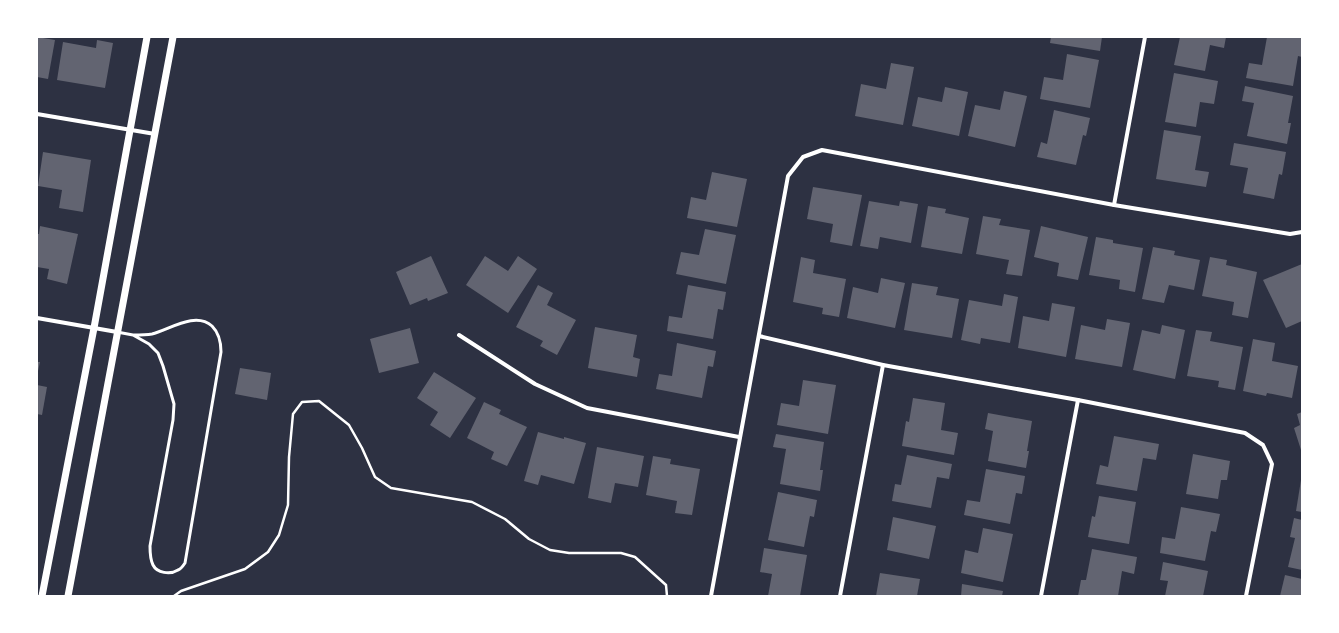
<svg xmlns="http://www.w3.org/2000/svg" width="1339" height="633" viewBox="0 0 1339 633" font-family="'DejaVu Sans',sans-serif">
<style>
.building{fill:#626471}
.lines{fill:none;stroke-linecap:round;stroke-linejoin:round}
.path{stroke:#fff;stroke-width:2.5}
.service{stroke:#fff;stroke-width:3}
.minor{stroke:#fff;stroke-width:4}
.tertiary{stroke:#fff;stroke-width:7}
</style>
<rect width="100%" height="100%" fill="#2d3142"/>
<g class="building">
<polygon points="37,37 55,40 48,79 37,77"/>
<polygon points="1051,37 1102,37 1100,51 1050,43"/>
<polygon points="1180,37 1226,37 1224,48 1210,45 1205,71 1174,65"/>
<polygon points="1267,37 1302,38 1302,57 1298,56 1293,86 1246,78 1249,63 1262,65"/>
<polygon points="97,40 113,43 105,88 57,80 63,42 96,48"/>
<polygon points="1067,54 1099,60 1090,108 1040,99 1044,77 1063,80"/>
<polygon points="891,63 914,67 903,125 855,116 861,84 886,89"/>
<polygon points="1174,73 1218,81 1214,104 1200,102 1196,127 1165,122"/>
<polygon points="1245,86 1293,96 1288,123 1291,123 1287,144 1247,136 1254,103 1242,101"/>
<polygon points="945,87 968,92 959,136 912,126 918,97 942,102"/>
<polygon points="1004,91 1027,96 1015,147 968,136 975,105 1000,110"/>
<polygon points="1054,110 1090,118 1086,136 1083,135 1076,165 1037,157 1041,142 1047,144"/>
<polygon points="1164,130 1201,136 1195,170 1209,172 1206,187 1156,179"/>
<polygon points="1234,143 1286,152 1282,175 1279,174 1274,199 1243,193 1248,168 1230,165"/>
<polygon points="43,152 91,160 83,212 59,208 62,190 38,186"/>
<polygon points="712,172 747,179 737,227 687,218 691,197 706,200"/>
<polygon points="813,187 862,195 852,246 830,242 833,224 807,219"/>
<polygon points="869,201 899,206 900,201 918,204 911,243 880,237 878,249 860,246"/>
<polygon points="928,206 946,209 945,213 969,218 962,254 921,247"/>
<polygon points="983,216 1001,219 999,225 1030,230 1022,276 1006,274 1009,260 976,254"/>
<polygon points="40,226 78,234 67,284 47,279 49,269 37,267 37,234 39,234"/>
<polygon points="1041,226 1088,237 1078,280 1057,276 1059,263 1034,257"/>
<polygon points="705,229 736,235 726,284 676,274 681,252 699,255"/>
<polygon points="1096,237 1113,240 1113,243 1143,248 1135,292 1119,289 1120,280 1089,275"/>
<polygon points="1153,247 1175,251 1174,255 1200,260 1194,290 1169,285 1164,303 1142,299"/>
<polygon points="431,256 448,293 428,301 427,298 410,305 396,272"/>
<polygon points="485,256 508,271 518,256 537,269 508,313 466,285"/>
<polygon points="801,257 815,260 813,273 846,279 839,317 822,314 823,308 793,302"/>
<polygon points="1210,257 1227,260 1226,265 1257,272 1248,318 1232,315 1234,302 1202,296"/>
<polygon points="1302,264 1302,321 1286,328 1263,280"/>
<polygon points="881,278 905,283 895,328 847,318 853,287 878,293"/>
<polygon points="912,283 938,287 936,295 959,299 952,338 904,330"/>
<polygon points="538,285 553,293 547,305 576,320 557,355 540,346 543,341 516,327"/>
<polygon points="688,285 726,292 723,310 718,309 713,339 667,331 669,316 682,318"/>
<polygon points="1004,294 1018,297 1010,343 981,338 980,344 961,340 969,300 1002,306"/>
<polygon points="1052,303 1075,307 1066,357 1018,348 1023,316 1049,321"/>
<polygon points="1107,319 1130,323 1122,367 1075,359 1081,325 1105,330"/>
<polygon points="1162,325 1185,330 1175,379 1133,370 1142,330 1160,334"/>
<polygon points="595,327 637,335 633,357 640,359 637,377 588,368"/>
<polygon points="410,328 419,363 379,373 370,339"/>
<polygon points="1196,330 1212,332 1210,341 1243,347 1235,390 1218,387 1219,381 1187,376"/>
<polygon points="1253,339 1275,343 1272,361 1298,366 1292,398 1267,393 1266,396 1243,391"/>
<polygon points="677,343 716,351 713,367 708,366 702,398 656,389 659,374 672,376"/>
<polygon points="37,362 40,362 38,371 37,371"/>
<polygon points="240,368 271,373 267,400 235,394"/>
<polygon points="434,372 476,398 450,438 430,425 438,412 417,398"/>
<polygon points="803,380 836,385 828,434 777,425 781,403 799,406"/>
<polygon points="37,385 47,387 42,415 37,414"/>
<polygon points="913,398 945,403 941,430 958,433 954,455 902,446 906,421 909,422"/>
<polygon points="484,402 501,410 499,414 527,427 507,466 491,459 494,452 467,438"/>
<polygon points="1302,412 1302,450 1301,450 1294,428 1300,425 1297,414"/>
<polygon points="988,413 1032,421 1027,451 1029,451 1026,468 988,461 993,431 985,429"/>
<polygon points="538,432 564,439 564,437 586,443 574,484 541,475 538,485 524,481"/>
<polygon points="776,434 824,442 820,470 823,470 820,491 780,484 786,449 773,447"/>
<polygon points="1114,436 1159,444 1156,460 1143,458 1137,491 1096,484 1100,465 1108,467"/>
<polygon points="597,447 644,456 638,487 615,483 611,503 588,498"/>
<polygon points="1193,454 1230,461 1227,480 1221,480 1218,499 1186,494"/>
<polygon points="907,455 952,464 949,479 937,477 931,508 892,501 895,484 901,485"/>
<polygon points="653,456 671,459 670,464 700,469 692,515 675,513 677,501 646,495"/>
<polygon points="986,469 1025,476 1022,494 1016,493 1010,524 964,515 967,500 980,502"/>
<polygon points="1301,480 1302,480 1302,512 1296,511"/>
<polygon points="778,492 817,500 814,517 810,516 804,547 768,540"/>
<polygon points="1099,496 1136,502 1129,544 1088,537 1092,516 1095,517"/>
<polygon points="1181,507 1220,514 1216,532 1211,531 1205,561 1160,553 1162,537 1175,539"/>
<polygon points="893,517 936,526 929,559 887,550"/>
<polygon points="1294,518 1302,520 1302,570 1288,567 1295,538 1290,537"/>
<polygon points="983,528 1013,534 1003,582 961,573 965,550 978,553"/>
<polygon points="764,548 807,555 800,596 768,596 772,574 760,572"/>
<polygon points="1092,549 1137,557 1134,574 1122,571 1118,596 1078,596 1081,580 1086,580"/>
<polygon points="1163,562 1208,571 1203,596 1165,596 1168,581 1160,580"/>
<polygon points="880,573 920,579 917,596 876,596"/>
<polygon points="1285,575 1302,579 1302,596 1280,596"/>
<polygon points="962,584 1003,591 1002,596 961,596"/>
</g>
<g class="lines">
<polyline class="path" points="174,596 181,591 245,569 268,552 279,535 288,505 289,457 293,414 302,402 319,401 349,425 362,448 375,477 391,488 472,502 505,519 529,539 550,550 569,553 621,553 635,557 666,585 667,596"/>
<path class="service" d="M 117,332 L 133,335 L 149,344 L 158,353 L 163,366 L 174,404 L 173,420 L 150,546 C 150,553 150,559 153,565 C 157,573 170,575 178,570 C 181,569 183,566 185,563 L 221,352 C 221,342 219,333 212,326 C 195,311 169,330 152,334 C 146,335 139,335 133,335"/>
<g class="minor">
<polyline points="37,114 155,134"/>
<polyline points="1114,205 1145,37"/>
<polyline points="37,318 117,332"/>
<polyline points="459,335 535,384 587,408 739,437"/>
<polyline points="759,336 883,365 1078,400 1245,433 1263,445 1272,464 1246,596"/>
<polyline points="711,596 788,176 803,157 822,150 1114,205 1290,234 1302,232"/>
<polyline points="840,596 883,365"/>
<polyline points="1041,596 1078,400"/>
</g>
<g class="tertiary">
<polyline points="42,596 94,328 147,37"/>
<polyline points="68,596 173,37"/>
</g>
</g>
<rect width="1339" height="633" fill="none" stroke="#ffffff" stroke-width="76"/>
</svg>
